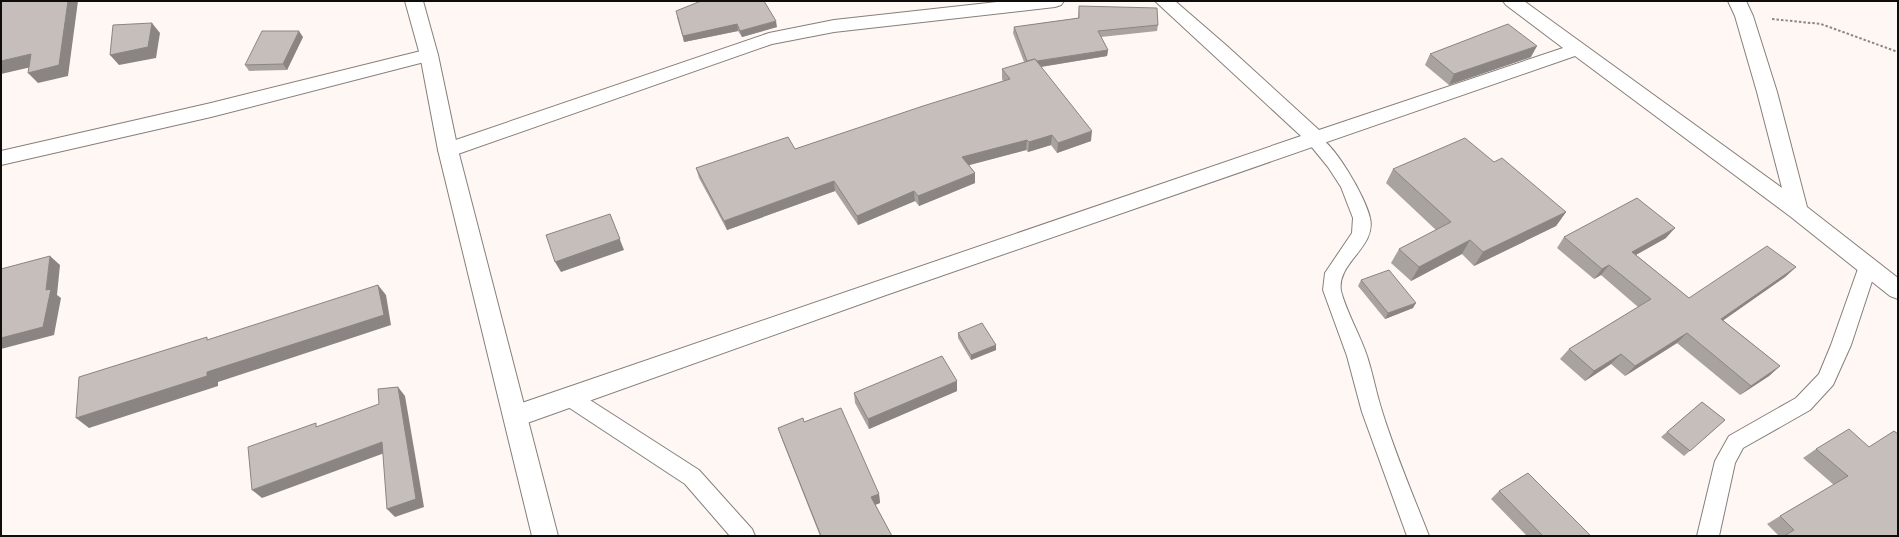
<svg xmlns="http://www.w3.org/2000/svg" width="1899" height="537" viewBox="0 0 1899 537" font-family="Raleway,sans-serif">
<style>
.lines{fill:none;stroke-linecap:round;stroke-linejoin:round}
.service-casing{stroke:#867f7b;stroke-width:2}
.minor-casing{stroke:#867f7b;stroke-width:2}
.tertiary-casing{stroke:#867f7b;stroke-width:2}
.path{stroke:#8c8784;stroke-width:2;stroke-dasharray:2.5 2;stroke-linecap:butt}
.service{fill:#fff;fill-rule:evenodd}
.minor{fill:#fff;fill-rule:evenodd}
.tertiary{fill:#fff;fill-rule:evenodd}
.wall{fill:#a9a3a0}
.shaded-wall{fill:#8a8582}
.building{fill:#c5beba;stroke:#8a8582}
</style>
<rect width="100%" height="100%" fill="#fff7f3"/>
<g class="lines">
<defs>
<g id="service">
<path d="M 1314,134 C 1333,140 1366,198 1370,218 C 1377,247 1336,263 1341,291 C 1346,311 1360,335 1367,356 C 1373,374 1376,393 1382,411 C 1395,453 1413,495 1429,536 L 1407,536 L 1362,412 L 1347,356 L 1323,290 L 1325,273 L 1352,233 L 1353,218 L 1341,187 L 1328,167 L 1306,140 L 1308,136 Z"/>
<polygon points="1868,259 1874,261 1877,266 1851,345 1833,385 1810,410 1743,448 1735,463 1719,536 1697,536 1715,461 1729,436 1796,398 1819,374 1831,345 1859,266 1862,261"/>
<polygon points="569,388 576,391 699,470 752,529 755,536 730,536 685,484 562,403 559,397 562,391"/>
</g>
<g id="minor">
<polygon points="1006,1 1064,1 1061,5 1055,7 834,32 772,44 455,155 448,157 441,155 438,150 441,145 769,33 834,20"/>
<polygon points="1155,1 1175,1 1227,46 1319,130 1563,48 1506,5 1503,1 1524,1 1782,188 1757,92 1735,16 1728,1 1746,1 1753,16 1777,92 1807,207 1898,278 1898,299 1890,296 1791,217 1575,56 886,295 516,427 507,424 504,416 507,408 516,405 1301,136"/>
<polygon points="429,49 436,51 438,55 436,59 211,117 1,165 1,151 211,103"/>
</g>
<polygon id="tertiary" points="405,1 423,1 438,55 458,150 558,536 532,536 438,150 420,55"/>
</defs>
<use href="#service" class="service-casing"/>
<use href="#minor" class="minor-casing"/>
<use href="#tertiary" class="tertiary-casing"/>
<polyline class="path" points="1772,19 1821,24 1898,52"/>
<use href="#service" class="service"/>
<use href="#minor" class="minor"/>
<use href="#tertiary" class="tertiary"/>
</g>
<g class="wall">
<polygon points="1079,6 1158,25 1157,31 1101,37 1108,50 1107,56 1041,67 1091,141 1057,153 1051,145 1028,152 1026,150 969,165 975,173 975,183 919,206 915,201 858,225 835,191 727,230 699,178 696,168 795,149 1003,81 1002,79 1002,69 1024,62 1013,33 1014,27 1078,18"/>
<polygon points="677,17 777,27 742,37 738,31 684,42"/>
<polygon points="303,37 287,70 249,71 245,65"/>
<polygon points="1430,54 1531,57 1449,85 1425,65"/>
<polygon points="1494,162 1566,212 1556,226 1474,266 1462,254 1411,281 1391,263 1399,249 1436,230 1386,183 1393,169"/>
<polygon points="1564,237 1666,238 1636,255 1689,298 1796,267 1785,277 1723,320 1780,366 1769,376 1740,395 1677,343 1625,376 1611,364 1585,381 1560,359 1569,349 1638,307 1601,275 1594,279 1557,248"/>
<polygon points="1361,280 1413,308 1385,319 1358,286"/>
<polygon points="958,333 996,345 996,350 971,360 958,338"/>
<polygon points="957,391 869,429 855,403 854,393"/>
<polygon points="1702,402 1725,420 1684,456 1661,437"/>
<polygon points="804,422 879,494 880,503 875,504 892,536 820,536 781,437 778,428"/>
<polygon points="1869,447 1898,536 1779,536 1767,524 1780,516 1834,485 1803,458 1816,449"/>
<polygon points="1499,491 1591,536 1527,536 1491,499"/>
</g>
<g class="shaded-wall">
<polygon points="68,1 78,1 68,76 38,83 28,73"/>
<polygon points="776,21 777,27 742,37 740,31"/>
<polygon points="152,23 160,33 156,58 119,65 110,55"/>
<polygon points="737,24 738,31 684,42 683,36"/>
<polygon points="299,31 303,37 287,70 283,64"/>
<polygon points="1537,46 1531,57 1449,85 1454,74"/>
<polygon points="1108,50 1107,56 1027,69 1027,63"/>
<polygon points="31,54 40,65 1,74 1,61"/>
<polygon points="1092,131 1091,141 1057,153 1058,143"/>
<polygon points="1052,135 1051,145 1028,152 1029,142"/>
<polygon points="1027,140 1026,150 962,167 962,157"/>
<polygon points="975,173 975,183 919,206 918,196"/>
<polygon points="834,181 835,191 727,230 724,221"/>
<polygon points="914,191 915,201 858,225 857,216"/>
<polygon points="1566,212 1556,226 1474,266 1483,252"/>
<polygon points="610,214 624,250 561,272 555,262"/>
<polygon points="1675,228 1666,238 1623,262 1632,252"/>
<polygon points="1470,240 1462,254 1411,281 1419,267"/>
<polygon points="50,256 60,265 57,295 61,298 54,335 1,349 1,338 46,290"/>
<polygon points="1609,265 1601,275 1594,279 1602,269"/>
<polygon points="1796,267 1785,277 1711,329 1721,319"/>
<polygon points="378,285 386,295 391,325 218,382 218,386 89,428 76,418 207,372"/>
<polygon points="1416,303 1413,308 1385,319 1388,313"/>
<polygon points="1687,333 1677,343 1625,376 1635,366"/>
<polygon points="996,345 996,350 971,360 971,355"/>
<polygon points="1621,354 1611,364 1585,381 1594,371"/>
<polygon points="1780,366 1769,376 1740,395 1751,386"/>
<polygon points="957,381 957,391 869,429 868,419"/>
<polygon points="398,387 405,396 424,507 395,517 387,509"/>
<polygon points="382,442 390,451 262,498 252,490"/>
<polygon points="879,494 880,503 873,506 871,497"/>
</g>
<g class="building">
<polygon points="1,1 68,1 59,65 28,73 31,54 1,61"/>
<polygon points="701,1 764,1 776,21 740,31 737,24 683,36 676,11"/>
<polygon points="1079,6 1157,8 1158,25 1098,31 1108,50 1037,61 1035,59 1027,61 1014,27 1079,18"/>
<polygon points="152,23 148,47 110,55 113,25"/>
<polygon points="1508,24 1537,46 1454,74 1430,54"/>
<polygon points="262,31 299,31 283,64 245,65"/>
<polygon points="1035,59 1092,131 1058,143 1052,135 1029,142 1027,140 962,157 975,173 918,196 914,191 857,216 834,181 724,221 696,168 788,137 795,149 923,106 1010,79 1002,69"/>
<polygon points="1465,138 1494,162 1502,158 1566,212 1483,252 1470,240 1419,267 1399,249 1451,222 1393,169"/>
<polygon points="1637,198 1675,228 1632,252 1689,298 1767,246 1796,267 1721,319 1780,366 1751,386 1687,333 1635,366 1621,354 1594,371 1569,349 1651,299 1609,265 1602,269 1564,237"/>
<polygon points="610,214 620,239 555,262 546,235"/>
<polygon points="50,256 46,290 51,289 43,327 1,338 1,269"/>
<polygon points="1389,270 1416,303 1388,313 1361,280"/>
<polygon points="378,285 384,315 207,372 207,376 76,418 79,377 207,337 207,340"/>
<polygon points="982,323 996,345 971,355 958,333"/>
<polygon points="942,356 957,381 868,419 854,393"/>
<polygon points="398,387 416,499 387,509 382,442 252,490 248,447 316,423 316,427 379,404 378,389"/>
<polygon points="1702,402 1725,420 1690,451 1667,432"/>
<polygon points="841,408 879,494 871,497 892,536 821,536 778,428 803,418 804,422"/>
<polygon points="1849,429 1869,447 1894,431 1898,434 1898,536 1784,536 1794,530 1780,516 1848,476 1816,449"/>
<polygon points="1528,473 1591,536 1543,536 1499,491"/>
</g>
<rect width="1899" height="537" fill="none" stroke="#0f0d0b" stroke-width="4"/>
</svg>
